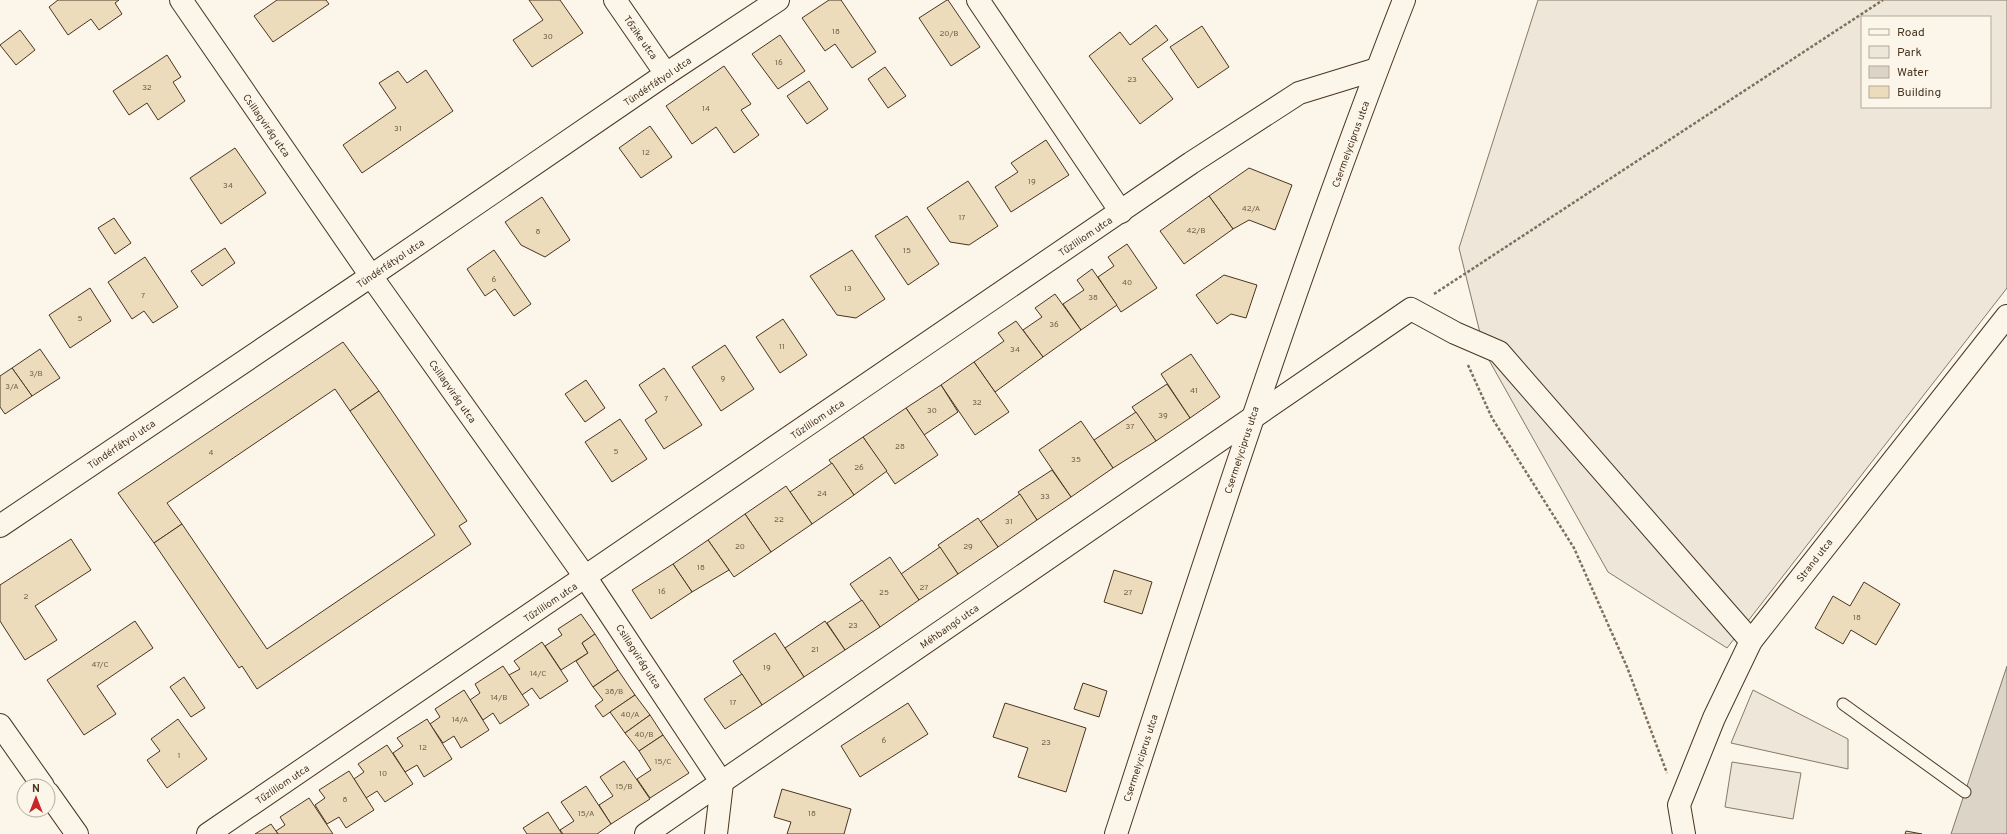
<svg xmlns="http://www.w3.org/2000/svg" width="2007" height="834" viewBox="0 0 2007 834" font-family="Overpass,sans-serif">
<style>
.green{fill:#ede6d9;stroke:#887966;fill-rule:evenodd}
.water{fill:#dcd4c6;stroke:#887966}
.building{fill:#ecdcbc;stroke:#4a3520}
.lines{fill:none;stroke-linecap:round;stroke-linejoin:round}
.service-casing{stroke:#4a3520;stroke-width:13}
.minor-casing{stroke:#4a3520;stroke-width:24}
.tertiary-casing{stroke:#4a3520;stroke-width:24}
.path{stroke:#7f6f5c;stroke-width:2.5;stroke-dasharray:3 2;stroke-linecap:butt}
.service{stroke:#fbf6e9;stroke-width:11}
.minor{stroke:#fbf6e9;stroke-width:22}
.tertiary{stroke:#fbf6e9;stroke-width:22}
.labels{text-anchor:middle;stroke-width:3;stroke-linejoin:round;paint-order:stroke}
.number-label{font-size:8px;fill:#725f47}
.street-label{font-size:10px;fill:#4a3520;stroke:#fbf6e9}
</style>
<rect width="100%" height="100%" fill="#fbf6e9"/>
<g class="green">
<path d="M 1538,0 L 2007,0 L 2007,288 L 1727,648 L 1608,572 L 1485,353 L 1459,248 ZM 1862,17 L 1990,17 L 1990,107 L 1862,107 Z"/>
<polygon points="1753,690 1848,739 1848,769 1731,743"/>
<polygon points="1732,762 1801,773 1793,819 1725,807"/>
</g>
<polygon class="water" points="2007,666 2007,834 1951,834"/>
<g class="building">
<polygon points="58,0 119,0 115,3 122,14 99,30 91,19 68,35 49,7"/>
<polygon points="277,0 326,0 329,4 273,42 254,16"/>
<polygon points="529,0 560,0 583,33 532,67 513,40 543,20"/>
<polygon points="829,0 841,0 876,52 852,68 835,44 825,51 802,18"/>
<polygon points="947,0 948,0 980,47 951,66 919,18"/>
<polygon points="1156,25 1168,40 1142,59 1173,99 1140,124 1089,56 1120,32 1130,45"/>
<polygon points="1202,26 1229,67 1198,88 1170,47"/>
<polygon points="20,30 35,50 16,65 0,45"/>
<polygon points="780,35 805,71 778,89 752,54"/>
<polygon points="167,55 181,77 173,82 185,101 158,120 147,103 129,115 113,91"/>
<polygon points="724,66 751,104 741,110 759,135 734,153 716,127 692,144 666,106"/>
<polygon points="885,67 906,96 888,108 868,79"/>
<polygon points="426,70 453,111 362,173 343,145 396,108 379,83 398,71 407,83"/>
<polygon points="809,81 828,109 807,124 787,96"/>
<polygon points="650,126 672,157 641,178 619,148"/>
<polygon points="1046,140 1069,175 1011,212 995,187 1018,172 1011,163"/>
<polygon points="235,148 266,193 221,224 190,178"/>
<polygon points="1249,168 1292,185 1275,230 1249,220 1233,229 1209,196"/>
<polygon points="968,181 998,226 969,245 950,242 927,208"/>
<polygon points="1209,196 1233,229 1184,264 1160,231"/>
<polygon points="542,197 570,240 545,257 521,245 505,222"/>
<polygon points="907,216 939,264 908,285 875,236"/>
<polygon points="114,218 131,243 115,254 98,228"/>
<polygon points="1127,244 1157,288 1121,312 1098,277 1114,266 1108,257"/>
<polygon points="225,248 235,263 202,286 191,271"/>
<polygon points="494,250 531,304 514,316 495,289 485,296 467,269"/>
<polygon points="852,250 885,299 856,318 837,315 810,276"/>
<polygon points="145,257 178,307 153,323 144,311 132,319 108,282"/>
<polygon points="1092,269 1117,305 1081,330 1063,304 1084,290 1077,280"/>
<polygon points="1224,275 1257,285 1246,318 1231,314 1217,324 1196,295"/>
<polygon points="90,288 111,321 70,348 49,315"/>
<polygon points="1055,294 1081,330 1043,357 1023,330 1042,317 1035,308"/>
<polygon points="783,319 807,355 780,373 756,337"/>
<polygon points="1016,321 1043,357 995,392 974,362 1004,341 998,333"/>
<polygon points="343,342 379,391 350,411 335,389 167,503 182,524 154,543 118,493"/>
<polygon points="725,345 754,389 721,411 692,367"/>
<polygon points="40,349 60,378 32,396 12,368"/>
<polygon points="1191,354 1220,397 1190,418 1161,374"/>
<polygon points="974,362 1009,412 975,435 941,385"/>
<polygon points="12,368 32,396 5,414 0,407 0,376"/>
<polygon points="664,368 702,425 664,449 645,420 657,412 639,385"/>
<polygon points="586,380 605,408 585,422 565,394"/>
<polygon points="1167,384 1190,418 1156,441 1132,407"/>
<polygon points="941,385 958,412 924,435 906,408"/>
<polygon points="379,391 467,521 459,526 471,544 257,689 242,666 239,668 154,543 182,524 267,649 435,535 350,411"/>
<polygon points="906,408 938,455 895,484 863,437"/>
<polygon points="1136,412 1156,441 1113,468 1094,440"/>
<polygon points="620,419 647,459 612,482 585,442"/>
<polygon points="1081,421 1113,468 1071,497 1039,450"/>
<polygon points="863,437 887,471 854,495 829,460"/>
<polygon points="832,463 854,495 812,524 790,492"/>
<polygon points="1052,470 1071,497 1037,520 1018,492"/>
<polygon points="786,486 812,524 771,552 745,514"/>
<polygon points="1020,494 1037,520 998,547 980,522"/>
<polygon points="745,514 771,552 734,577 708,540"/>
<polygon points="978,518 998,547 958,574 938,545"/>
<polygon points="71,539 91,570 35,606 57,640 25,660 0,621 0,585"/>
<polygon points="708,540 729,570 692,592 673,564"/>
<polygon points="940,547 958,574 919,600 901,574"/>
<polygon points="890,557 919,600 880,627 850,584"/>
<polygon points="673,564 692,592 651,619 632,590"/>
<polygon points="1114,570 1152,582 1142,614 1104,602"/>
<polygon points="1864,582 1900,604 1876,645 1851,630 1843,644 1815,628 1833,596 1850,606"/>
<polygon points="862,600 880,627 845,650 827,623"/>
<polygon points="581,614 595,634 582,643 588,653 561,670 545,646 562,635 558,629"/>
<polygon points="135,621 153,648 97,686 116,714 84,735 47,680"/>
<polygon points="825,621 845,650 804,677 785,648"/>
<polygon points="775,633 804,677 762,705 733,661"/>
<polygon points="595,634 618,670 593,687 576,661 588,653 582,643"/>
<polygon points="542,642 568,681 540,699 532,688 522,695 509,675 520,669 514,661"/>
<polygon points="503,666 529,705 500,724 493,713 483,720 470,700 480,693 475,684"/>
<polygon points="618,670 635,695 603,717 595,706 603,700 593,687"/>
<polygon points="742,674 762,705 725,729 704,699"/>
<polygon points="184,677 205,708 191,717 170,687"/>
<polygon points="1083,683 1107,691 1099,717 1074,709"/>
<polygon points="464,690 489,730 461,748 454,736 443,743 430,724 440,717 435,709"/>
<polygon points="635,695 650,715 625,733 610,712"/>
<polygon points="908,703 928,734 860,777 841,746"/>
<polygon points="1005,703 1086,728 1066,792 1018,777 1028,748 993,737"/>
<polygon points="650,715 663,735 639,751 625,733"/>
<polygon points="178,719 207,759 167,788 147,760 160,751 151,739"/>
<polygon points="427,719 452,759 424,777 417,765 405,772 393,753 403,746 397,738"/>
<polygon points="663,735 689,773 650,798 637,779 651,770 639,751"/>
<polygon points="387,745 413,784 385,802 377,791 366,798 354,779 364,772 358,764"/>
<polygon points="624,761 650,799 611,824 599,805 613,796 600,777"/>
<polygon points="349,771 374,810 346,828 339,817 327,824 315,805 325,798 319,790"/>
<polygon points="586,786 611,824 597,834 563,834 560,830 574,821 561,802"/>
<polygon points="782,789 851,809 844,834 787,834 791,822 774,817"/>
<polygon points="309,798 333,834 278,834 276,831 285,825 280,817"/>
<polygon points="548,812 562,834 527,834 523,828"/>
<polygon points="271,824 278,834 255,834"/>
<polygon points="1906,831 1922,834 1905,834"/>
</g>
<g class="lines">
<defs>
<polyline id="service" points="1843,704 1965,792"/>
<g id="minor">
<polyline points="181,0 371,276 586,578 722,783 716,834"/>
<polyline points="615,0 666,74"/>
<polyline points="978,0 1121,212"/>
<polyline points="0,526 371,276 666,74 778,0"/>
<polyline points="208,834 1191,163 1299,93 1377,69"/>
<polyline points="646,834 1411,309 1455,333 1499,352 1751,641"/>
<path d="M 1116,834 C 1207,554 1297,274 1404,0"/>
<polyline points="1684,834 1679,805 1714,718 1751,641 2007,316"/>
</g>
<g id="tertiary">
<polyline points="0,725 43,786"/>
<polyline points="48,793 77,834"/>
</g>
</defs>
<use href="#service" class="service-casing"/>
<use href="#minor" class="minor-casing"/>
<use href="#tertiary" class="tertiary-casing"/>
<g class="path">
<polyline points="1434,294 1883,0"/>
<polyline points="1468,365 1492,418 1574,548 1627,667 1667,773"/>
</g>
<use href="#service" class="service"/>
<use href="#minor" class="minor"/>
<use href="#tertiary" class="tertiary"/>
</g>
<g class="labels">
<g class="number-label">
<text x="836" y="34">18</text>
<text x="949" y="36">20/B</text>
<text x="548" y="39">30</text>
<text x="779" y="65">16</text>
<text x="1132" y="82">23</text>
<text x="147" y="90">32</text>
<text x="706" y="111">14</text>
<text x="398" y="131">31</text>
<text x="646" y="155">12</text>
<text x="1032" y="184">19</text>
<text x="228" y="188">34</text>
<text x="1251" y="211">42/A</text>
<text x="962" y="220">17</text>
<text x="1196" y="233">42/B</text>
<text x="538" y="234">8</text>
<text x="907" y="253">15</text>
<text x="494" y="282">6</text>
<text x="1127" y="285">40</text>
<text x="848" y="291">13</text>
<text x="143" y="298">7</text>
<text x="1093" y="300">38</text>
<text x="80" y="321">5</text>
<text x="1054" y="327">36</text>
<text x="782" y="349">11</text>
<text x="1015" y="352">34</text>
<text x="36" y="376">3/B</text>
<text x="723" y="381">9</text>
<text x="12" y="389">3/A</text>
<text x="1194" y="393">41</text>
<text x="666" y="401">7</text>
<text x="977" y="405">32</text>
<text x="932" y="413">30</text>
<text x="1163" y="418">39</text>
<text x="1130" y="429">37</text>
<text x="900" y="449">28</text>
<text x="616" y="454">5</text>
<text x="211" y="455">4</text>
<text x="1076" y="462">35</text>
<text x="859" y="470">26</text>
<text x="822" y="496">24</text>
<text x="1045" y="499">33</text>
<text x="779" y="522">22</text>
<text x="1009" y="524">31</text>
<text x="740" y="549">20</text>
<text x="968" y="549">29</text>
<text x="701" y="570">18</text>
<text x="924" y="590">27</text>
<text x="662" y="594">16</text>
<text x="884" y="595">25</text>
<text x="1128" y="595">27</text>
<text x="26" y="599">2</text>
<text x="1857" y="620">18</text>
<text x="853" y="628">23</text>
<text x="815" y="652">21</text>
<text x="100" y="667">47/C</text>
<text x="767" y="670">19</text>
<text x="538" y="676">14/C</text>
<text x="614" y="694">38/B</text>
<text x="499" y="700">14/B</text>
<text x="733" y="705">17</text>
<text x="630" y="717">40/A</text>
<text x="460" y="722">14/A</text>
<text x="644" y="737">40/B</text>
<text x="884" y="743">6</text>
<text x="1046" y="745">23</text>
<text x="423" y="750">12</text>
<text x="179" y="758">1</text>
<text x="663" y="764">15/C</text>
<text x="383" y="776">10</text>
<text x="624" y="789">15/B</text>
<text x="345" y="802">8</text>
<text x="586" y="816">15/A</text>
<text x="812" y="816">18</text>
</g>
<g class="street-label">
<text transform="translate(641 37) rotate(55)" y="4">Tőzike utca</text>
<text transform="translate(657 81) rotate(-34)" y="4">Tündérfátyol utca</text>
<text transform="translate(267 125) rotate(55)" y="4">Csillagvirág utca</text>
<text transform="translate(1350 144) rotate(-70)" y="4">Csermelyciprus utca</text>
<text transform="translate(1085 236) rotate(-34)" y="4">Tűzliliom utca</text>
<text transform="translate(390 263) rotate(-34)" y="4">Tündérfátyol utca</text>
<text transform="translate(453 391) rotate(55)" y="4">Csillagvirág utca</text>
<text transform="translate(817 419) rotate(-34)" y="4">Tűzliliom utca</text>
<text transform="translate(121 444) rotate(-34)" y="4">Tündérfátyol utca</text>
<text transform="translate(1241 450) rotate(-72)" y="4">Csermelyciprus utca</text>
<text transform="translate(1814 560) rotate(-52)" y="4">Strand utca</text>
<text transform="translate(550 602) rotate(-34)" y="4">Tűzliliom utca</text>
<text transform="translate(949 626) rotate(-35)" y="4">Méhbangó utca</text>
<text transform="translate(639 656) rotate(57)" y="4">Csillagvirág utca</text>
<text transform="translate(1140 758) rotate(-72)" y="4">Csermelyciprus utca</text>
<text transform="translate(282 784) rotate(-34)" y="4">Tűzliliom utca</text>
</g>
</g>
<rect x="1861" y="16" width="130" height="92" fill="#fbf6e9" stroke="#b4a999"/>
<rect x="1869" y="29" width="20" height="6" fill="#fbf6e9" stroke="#b4a999"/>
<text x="1897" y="36" font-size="12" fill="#4a3520">Road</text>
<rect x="1869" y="46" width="20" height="12" fill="#ede6d9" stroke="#b4a999"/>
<text x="1897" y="56" font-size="12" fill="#4a3520">Park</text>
<rect x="1869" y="66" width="20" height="12" fill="#dcd4c6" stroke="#b4a999"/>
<text x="1897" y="76" font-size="12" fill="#4a3520">Water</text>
<rect x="1869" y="86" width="20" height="12" fill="#ecdcbc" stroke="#b4a999"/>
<text x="1897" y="96" font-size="12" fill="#4a3520">Building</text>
<g transform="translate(36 798)"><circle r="19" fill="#fbf6e9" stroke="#b4a999"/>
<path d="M0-3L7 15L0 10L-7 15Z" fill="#c62828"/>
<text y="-6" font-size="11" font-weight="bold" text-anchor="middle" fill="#4a3520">N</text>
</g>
</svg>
